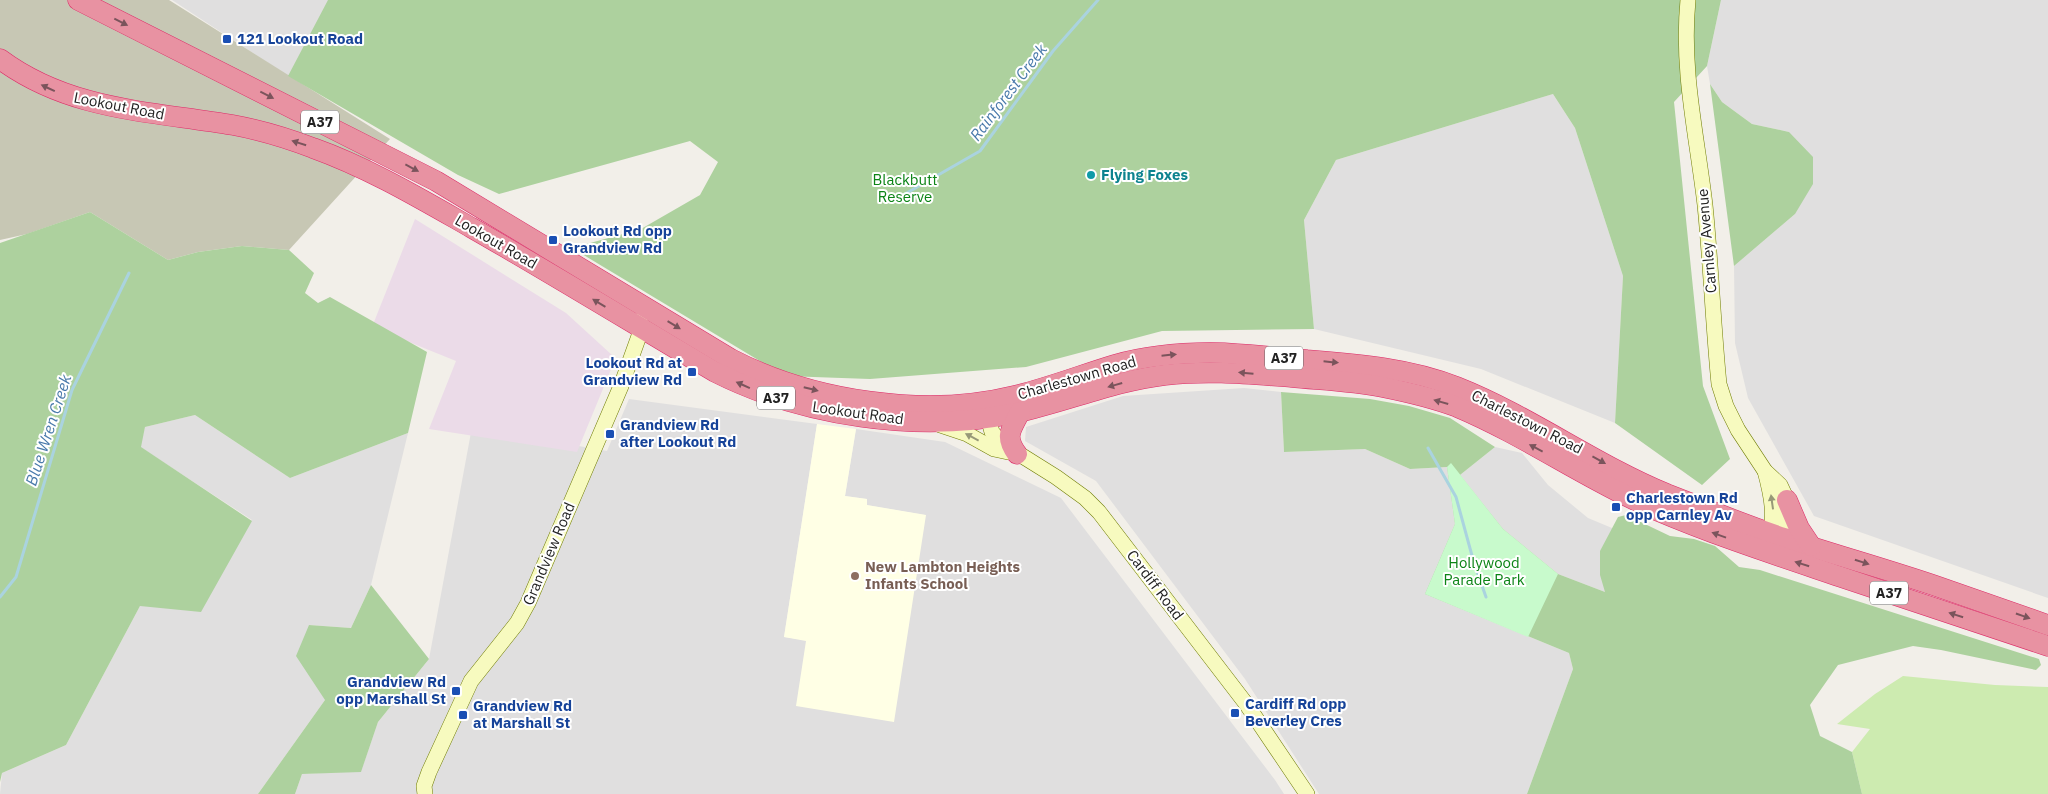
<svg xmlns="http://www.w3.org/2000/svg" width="2048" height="794" viewBox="0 0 2048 794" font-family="'IBM Plex Sans',sans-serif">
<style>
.residential{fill:#e0dfdf}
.industrial{fill:#ebdbe8}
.education{fill:#ffffe5}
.construction{fill:#c7c7b4}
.grass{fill:#cdebb0}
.forest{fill:#add19e}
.park{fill:#c8facc}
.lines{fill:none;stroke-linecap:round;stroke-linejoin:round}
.stream{stroke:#aad3df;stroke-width:3}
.secondary-casing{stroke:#707d05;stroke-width:16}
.highway-casing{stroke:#dc2a67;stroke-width:21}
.secondary{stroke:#f7fabf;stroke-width:15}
.highway{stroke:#e892a2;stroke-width:20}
.oneway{fill:#7b545c}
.oneway2{fill:#979978}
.transit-dot{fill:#1a4fb4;stroke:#fff;stroke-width:2}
.culture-dot{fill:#0f9aa8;stroke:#fff;stroke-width:2}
.education-dot{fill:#8d6e63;stroke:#fff;stroke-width:2}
.labels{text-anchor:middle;stroke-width:4;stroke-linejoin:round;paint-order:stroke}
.shield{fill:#fff;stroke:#646464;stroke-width:1}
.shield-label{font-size:14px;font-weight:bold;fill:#222}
.transit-label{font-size:15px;font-weight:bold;fill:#164399;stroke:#fff;text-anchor:start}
.street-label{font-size:15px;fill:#222;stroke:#fff}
.culture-label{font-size:15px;font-weight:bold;fill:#0d838f;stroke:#fff;text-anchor:start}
.park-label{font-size:15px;fill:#0c8416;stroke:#fff}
.education-label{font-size:15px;font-weight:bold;fill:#785e54;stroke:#fff;text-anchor:start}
.water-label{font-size:16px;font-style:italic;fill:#4a7aab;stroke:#fff}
</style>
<rect width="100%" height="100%" fill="#f2efe9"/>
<g class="residential">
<polygon points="172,0 331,0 291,78"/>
<polygon points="1721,0 2048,0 2048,598 1814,516 1748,398 1735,343 1734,266 1795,214 1789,132 1752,124 1722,102 1710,84 1707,66"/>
<polygon points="1553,94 1575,128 1623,276 1615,423 1481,369 1314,329 1304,220 1336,160"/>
<polygon points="1244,388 1281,392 1284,452 1365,449 1410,469 1447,467 1455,524 1426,594 1569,653 1573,669 1527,794 1319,794 1245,679 1096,481 1025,441 1026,427 1123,396"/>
<polygon points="629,399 817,424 784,637 806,640 925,515 866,505 867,499 845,496 856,429 945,442 1061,498 1275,780 1284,794 295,794 302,774 361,771 378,722 429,659 472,427 607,451"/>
<polygon points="195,415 290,478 408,433 371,585 351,628 309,625 325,700 258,794 0,794 2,773 66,745 140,606 252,520 140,447 145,427"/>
<polygon points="1495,447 1522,453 1548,485 1588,518 1624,533 1605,592 1558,574 1503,529 1460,475"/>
</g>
<polygon class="industrial" points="415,219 566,313 612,355 614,362 577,452 429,429 456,361 372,327"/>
<polygon class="education" points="817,424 856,429 845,496 867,499 867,505 926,515 894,722 796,706 806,641 784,637"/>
<polygon class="construction" points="0,0 169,0 390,139 289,250 242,246 198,252 168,260 90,212 27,234 0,240"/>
<polygon class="grass" points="1903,676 1995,685 2048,687 2048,794 1862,794 1852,752 1870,729 1837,724 1875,694"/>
<g class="forest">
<polygon points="328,0 1721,0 1707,66 1674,102 1703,386 1730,459 1702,485 1615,423 1623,276 1575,128 1553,94 1336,160 1304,220 1314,329 1162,331 1026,367 870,379 785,376 572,248 641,229 700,195 718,162 690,141 499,194 458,175 288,76"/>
<polygon points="1710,84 1722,102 1752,124 1789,132 1813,157 1813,184 1795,214 1734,266"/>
<polygon points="90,212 168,260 198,252 242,246 289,250 314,273 305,293 318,303 330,297 427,352 408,433 290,478 195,415 145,427 141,447 252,521 201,612 140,606 66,745 2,773 0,782 0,243"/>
<polygon points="1281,392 1370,399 1409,406 1450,418 1495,447 1460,475 1503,529 1558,574 1605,592 1600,575 1600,551 1618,517 1626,515 1670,536 1694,539 1715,546 1739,567 1760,570 2039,659 2041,665 2036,670 1941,650 1913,646 1838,665 1810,705 1820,736 1852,752 1862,794 1527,794 1573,669 1569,653 1425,594 1455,524 1447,467 1410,469 1365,449 1284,452"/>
<polygon points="371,585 429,659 378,722 361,772 302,774 295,794 258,794 325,700 296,656 309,625 351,628"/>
</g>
<polygon class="park" points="1451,463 1503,529 1558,574 1528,637 1425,594 1455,524 1447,467"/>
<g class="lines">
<g class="stream">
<polyline points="898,198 980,151 1053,51 1098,0"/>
<polyline points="1428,448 1456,497 1474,563 1486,597"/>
<polyline points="0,597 16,577 72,390 129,273"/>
</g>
<defs>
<g id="secondary">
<path d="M 1688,0 C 1681,70 1697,136 1705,205 C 1711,264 1713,324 1719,384 L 1726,406 L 1738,430 L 1765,471 L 1780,485 L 1787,500 L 1784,526 L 1779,546"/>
<polyline points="985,407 992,432 1000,442 1056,477 1085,498 1099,512 1247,705 1307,794"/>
<polyline points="940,425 967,434 994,449 1008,452"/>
<path d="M 1765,471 C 1772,497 1776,517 1768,543"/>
<polyline points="425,794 424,786 429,772 471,681 517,623 528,603 621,386 639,336 640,320"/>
</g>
<g id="highway">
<path d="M 78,0 L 436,181 L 731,359 C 812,401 925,418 1014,396 C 1048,388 1081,375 1114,365 C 1149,355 1188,352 1224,353 C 1252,355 1279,357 1307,360 C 1357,364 1410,368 1457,387 C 1530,416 1594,464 1667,494 C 1706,509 1745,525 1784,538 C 1835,555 1886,569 1936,586 C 1974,599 2011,612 2048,625"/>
<path d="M 0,59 C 70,111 151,111 233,125 C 260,130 287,138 313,148 C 369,168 421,199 472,228 C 554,275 634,324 715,372 C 802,416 919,434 1015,413 C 1066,402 1114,381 1165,375 C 1207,370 1249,374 1291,377 C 1321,380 1352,381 1382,387 C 1407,392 1433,398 1457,407 C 1526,436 1587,480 1656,510 C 1717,536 1779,556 1841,577 C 1910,600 1979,623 2048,646"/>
<path d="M 1017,454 C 1004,436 1011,430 1020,412"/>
<polyline points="1787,500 1799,528 1811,546"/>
</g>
</defs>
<use href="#secondary" class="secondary-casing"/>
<use href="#highway" class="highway-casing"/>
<use href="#secondary" class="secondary"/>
<use href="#highway" class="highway"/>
</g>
<defs><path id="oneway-solid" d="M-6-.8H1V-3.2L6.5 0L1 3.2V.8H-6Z" transform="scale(1.25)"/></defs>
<g class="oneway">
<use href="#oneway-solid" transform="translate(121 22) rotate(27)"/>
<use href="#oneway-solid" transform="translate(48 88) rotate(-155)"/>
<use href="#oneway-solid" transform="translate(267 95) rotate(27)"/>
<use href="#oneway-solid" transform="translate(299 143) rotate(-162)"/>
<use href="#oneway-solid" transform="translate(412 168) rotate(28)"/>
<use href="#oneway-solid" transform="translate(599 303) rotate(-149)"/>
<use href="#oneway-solid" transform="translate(674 325) rotate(31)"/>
<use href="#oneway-solid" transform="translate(1169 355) rotate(-6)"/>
<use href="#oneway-solid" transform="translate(1331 362) rotate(6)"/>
<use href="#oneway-solid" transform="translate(1246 373) rotate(-175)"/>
<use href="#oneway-solid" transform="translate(743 385) rotate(-156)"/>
<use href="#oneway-solid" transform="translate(1115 385) rotate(164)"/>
<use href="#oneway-solid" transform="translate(811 389) rotate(14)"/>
<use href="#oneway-solid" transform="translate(1441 402) rotate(-164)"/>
<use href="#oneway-solid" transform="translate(1536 448) rotate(-152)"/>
<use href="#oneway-solid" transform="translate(1599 460) rotate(29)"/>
<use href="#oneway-solid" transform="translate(1719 535) rotate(-160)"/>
<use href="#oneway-solid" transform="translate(1862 562) rotate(18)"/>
<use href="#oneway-solid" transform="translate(1802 564) rotate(-162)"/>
<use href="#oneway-solid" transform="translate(1956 615) rotate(-162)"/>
<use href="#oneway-solid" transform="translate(2023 616) rotate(19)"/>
</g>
<g class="oneway2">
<use href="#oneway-solid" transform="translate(972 437) rotate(-152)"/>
<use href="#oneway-solid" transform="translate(1772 502) rotate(-98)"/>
</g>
<g class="transit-dot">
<rect x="222" y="34" width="10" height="10" rx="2.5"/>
<rect x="548" y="235" width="10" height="10" rx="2.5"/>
<rect x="687" y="367" width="10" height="10" rx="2.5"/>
<rect x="605" y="429" width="10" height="10" rx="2.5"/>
<rect x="1611" y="502" width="10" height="10" rx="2.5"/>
<rect x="451" y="686" width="10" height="10" rx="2.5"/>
<rect x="1230" y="708" width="10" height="10" rx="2.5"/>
<rect x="458" y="710" width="10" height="10" rx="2.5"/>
</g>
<circle class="culture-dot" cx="1091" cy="175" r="5"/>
<circle class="education-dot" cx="855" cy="576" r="5"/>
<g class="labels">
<g class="shield">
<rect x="301" y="110.5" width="38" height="23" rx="4"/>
<rect x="1265" y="346.5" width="38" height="23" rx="4"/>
<rect x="757" y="386.5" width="38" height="23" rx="4"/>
<rect x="1870" y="581.5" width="38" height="23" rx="4"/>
</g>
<g class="shield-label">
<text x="320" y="127">A37</text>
<text x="1284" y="363">A37</text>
<text x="776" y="403">A37</text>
<text x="1889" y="598">A37</text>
</g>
<g class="transit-label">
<text x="237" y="44">121 Lookout Road</text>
<text x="563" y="236">Lookout Rd opp<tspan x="563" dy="17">Grandview Rd</tspan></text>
<text x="682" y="368" text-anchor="end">Lookout Rd at<tspan x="682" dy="17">Grandview Rd</tspan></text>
<text x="620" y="430">Grandview Rd<tspan x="620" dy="17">after Lookout Rd</tspan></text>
<text x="1626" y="503">Charlestown Rd<tspan x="1626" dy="17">opp Carnley Av</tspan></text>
<text x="446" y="687" text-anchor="end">Grandview Rd<tspan x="446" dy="17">opp Marshall St</tspan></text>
<text x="1245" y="709">Cardiff Rd opp<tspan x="1245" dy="17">Beverley Cres</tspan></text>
<text x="473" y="711">Grandview Rd<tspan x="473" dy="17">at Marshall St</tspan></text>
</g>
<g class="street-label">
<text transform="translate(119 106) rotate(11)" y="5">Lookout Road</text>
<text transform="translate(1707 241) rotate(-95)" y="5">Carnley Avenue</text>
<text transform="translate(496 242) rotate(30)" y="5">Lookout Road</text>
<text transform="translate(1077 378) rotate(-16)" y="5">Charlestown Road</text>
<text transform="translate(858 413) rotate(8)" y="5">Lookout Road</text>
<text transform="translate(1527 422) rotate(27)" y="5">Charlestown Road</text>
<text transform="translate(549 554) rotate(-67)" y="5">Grandview Road</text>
<text transform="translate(1155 585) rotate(53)" y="5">Cardiff Road</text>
</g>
<g class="culture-label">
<text x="1101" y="180">Flying Foxes</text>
</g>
<g class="park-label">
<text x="905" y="185">Blackbutt<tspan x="905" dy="17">Reserve</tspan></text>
<text x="1484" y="568">Hollywood<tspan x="1484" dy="17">Parade Park</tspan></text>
</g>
<g class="education-label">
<text x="865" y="572">New Lambton Heights<tspan x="865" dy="17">Infants School</tspan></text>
</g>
<g class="water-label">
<text transform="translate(1008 92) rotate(-53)" y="6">Rainforest Creek</text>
<text transform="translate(48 430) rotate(-72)" y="6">Blue Wren Creek</text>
</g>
</g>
</svg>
